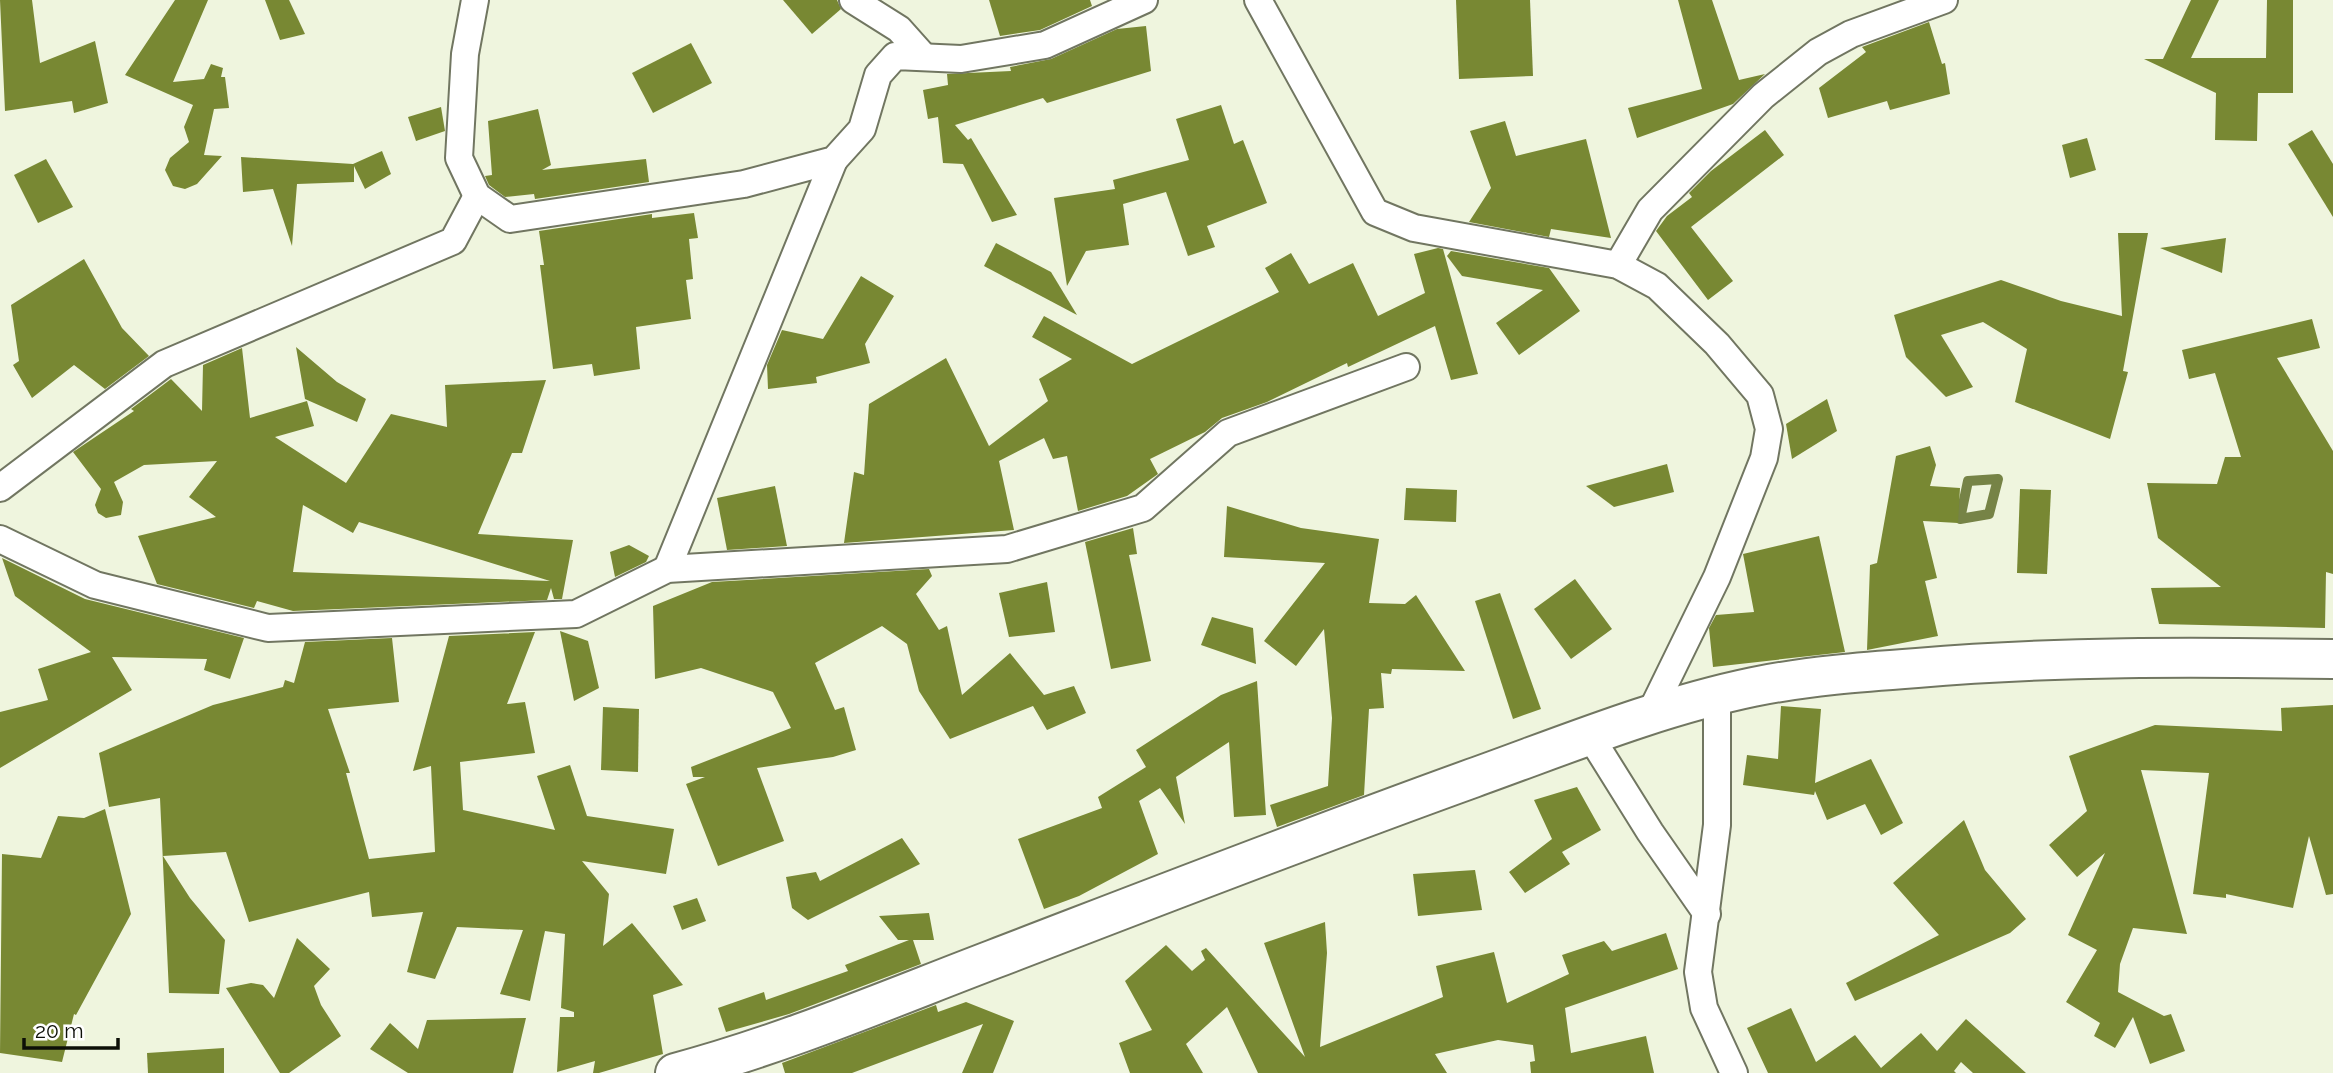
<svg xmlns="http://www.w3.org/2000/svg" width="2333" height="1073" viewBox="0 0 2333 1073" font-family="Raleway,sans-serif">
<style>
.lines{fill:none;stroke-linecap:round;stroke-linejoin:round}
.stream{stroke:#768346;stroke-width:10}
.building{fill:#788833;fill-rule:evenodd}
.street-casing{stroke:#717661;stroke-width:30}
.secondary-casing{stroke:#717661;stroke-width:42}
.street{stroke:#fff;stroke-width:26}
.secondary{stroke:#fff;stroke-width:38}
</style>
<rect width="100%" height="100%" fill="#eff5de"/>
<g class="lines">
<polygon class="stream" points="1998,479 1989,514 1960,519 1968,481"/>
</g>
<g class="building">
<polygon points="0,0 32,0 40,63 95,41 108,103 74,113 72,101 5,111"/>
<polygon points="175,0 208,0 173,82 204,79 211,64 223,68 221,77 225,77 229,108 214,109 204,155 222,156 197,184 185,189 173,186 165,170 170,158 189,142 184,127 193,105 125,75"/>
<polygon points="265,0 289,0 305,34 280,40"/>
<polygon points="783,0 837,0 841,9 812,34"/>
<polygon points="989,0 1090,0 1092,6 1040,30 1000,36"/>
<polygon points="1456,0 1530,0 1533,76 1459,79"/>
<polygon points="1678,0 1712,0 1739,80 1765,74 1733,104 1637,138 1628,108 1702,89"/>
<polygon points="2191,0 2219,0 2191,58 2266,58 2267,0 2293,0 2293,93 2258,93 2257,141 2215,140 2216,93 2144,59 2163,59"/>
<polygon points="1929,22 1942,64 1945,63 1950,94 1890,110 1887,101 1828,118 1819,88 1866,52 1862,47"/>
<polygon points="1146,26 1151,71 1047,103 1043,98 955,125 968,140 971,138 1017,215 992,222 963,164 943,163 938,117 928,119 923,90 948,85 947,74 1011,71 1010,67 1051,59 1117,29"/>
<polygon points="691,43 712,83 653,113 632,73"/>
<polygon points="1221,105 1234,144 1243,140 1267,203 1207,226 1215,247 1188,256 1166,192 1123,204 1129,245 1086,251 1067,286 1054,198 1115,189 1113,180 1189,160 1176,119"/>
<polygon points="441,107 445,131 416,141 408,117"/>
<polygon points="538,109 551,165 542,170 646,159 649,182 535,199 534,194 505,197 489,185 485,176 492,175 488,121"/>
<polygon points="1505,121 1516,156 1586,139 1611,238 1551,229 1549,237 1469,222 1491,188 1470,131"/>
<polygon points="1765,130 1784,155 1691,227 1733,281 1708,300 1656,231 1667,216 1692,197 1689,193 1711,171"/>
<polygon points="2312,130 2333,164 2333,217 2288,144"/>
<polygon points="2087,138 2096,170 2070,178 2062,145"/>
<polygon points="382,151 391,174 365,189 354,166 354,182 297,184 292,246 273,189 243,192 241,157 353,164"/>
<polygon points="46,159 73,207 38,223 14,175"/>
<polygon points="694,213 698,238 689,239 693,279 686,280 691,319 636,327 640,369 594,376 592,364 553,369 540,265 544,265 539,231 652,214 652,218"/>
<polygon points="2118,233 2148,233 2123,371 2128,372 2110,439 2015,402 2027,349 1983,322 1941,335 1973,387 1946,397 1906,357 1894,315 2001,280 2061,301 2122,316"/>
<polygon points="2226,238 2222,273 2160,248"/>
<polygon points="996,243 1051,272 1077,315 984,266"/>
<polygon points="1438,248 1443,249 1478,374 1451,380 1435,326 1348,367 1347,363 1267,402 1222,418 1205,432 1150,459 1158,474 1127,496 1078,511 1067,456 1053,459 1044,438 999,461 1014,530 844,543 854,472 864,475 869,404 946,358 989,446 1048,401 1039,379 1072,359 1032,337 1044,316 1132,364 1279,292 1265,268 1291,253 1309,284 1353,263 1378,316 1425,293 1414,254"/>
<polygon points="1451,251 1549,268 1580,311 1519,355 1496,323 1543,290 1462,276 1447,256"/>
<polygon points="84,259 122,328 149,356 105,389 74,365 32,398 13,365 19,361 11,305"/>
<polygon points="861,276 894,296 865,344 870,363 816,377 817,383 768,389 767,365 782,330 823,339"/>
<polygon points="2312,319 2320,348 2277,358 2333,451 2333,574 2326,572 2325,628 2159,624 2151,588 2221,587 2158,538 2147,483 2217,484 2225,457 2241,457 2215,373 2189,379 2182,350"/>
<polygon points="296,347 337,382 366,399 357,422 305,399"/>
<path d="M 242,348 L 250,418 L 307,401 L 314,426 L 275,437 L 346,483 L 391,414 L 447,427 L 445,385 L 546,380 L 522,453 L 512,453 L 478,534 L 573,540 L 562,599 L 554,599 L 551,588 L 547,600 L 293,611 L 257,601 L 254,608 L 157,584 L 138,536 L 216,517 L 189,497 L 217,461 L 144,465 L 114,482 L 123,502 L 121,515 L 106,518 L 98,513 L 95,505 L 101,489 L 73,452 L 134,411 L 131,409 L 171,379 L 202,411 L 203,365 ZM 303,505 L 353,533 L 359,522 L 550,581 L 293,572 Z"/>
<polygon points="1827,399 1837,431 1792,459 1786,424"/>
<polygon points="1930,446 1936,465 1930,486 1960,488 1958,523 1923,521 1937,578 1925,581 1938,636 1867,650 1870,565 1877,563 1896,456"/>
<polygon points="1667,464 1674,492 1614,507 1586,486"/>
<polygon points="775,486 787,546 727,550 717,498"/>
<polygon points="1406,488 1457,490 1456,522 1404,520"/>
<polygon points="2020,489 2051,490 2047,574 2017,573"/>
<polygon points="1227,506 1301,528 1379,539 1369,603 1405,604 1416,595 1465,671 1392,669 1391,674 1381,673 1384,708 1369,709 1364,795 1277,827 1270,805 1328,786 1332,718 1324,629 1296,666 1264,641 1325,563 1224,557"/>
<polygon points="1133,528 1137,554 1129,555 1151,661 1111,669 1085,542"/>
<polygon points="1819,536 1845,652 1713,667 1709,628 1716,615 1754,612 1743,554"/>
<polygon points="629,545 649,556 646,562 615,577 610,552"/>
<polygon points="2,558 85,599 244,638 230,679 204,670 207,659 112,657 132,690 0,768 0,712 48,700 38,669 91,652 15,596"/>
<polygon points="929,569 932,576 916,594 939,630 947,626 962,695 1010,653 1044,695 1074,686 1086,713 1047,730 1033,706 950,739 919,691 907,644 882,626 815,663 835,710 844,707 856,750 833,757 757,768 784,841 718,866 686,784 705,777 693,777 691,767 791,728 773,692 701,668 655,679 653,606 712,582"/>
<polygon points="1575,579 1612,629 1571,659 1534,609"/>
<polygon points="1047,582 1055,632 1009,637 999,593"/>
<polygon points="1500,593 1541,709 1513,719 1475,601"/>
<polygon points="1212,617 1253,628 1256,664 1201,645"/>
<polygon points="560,631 588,641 599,688 574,701"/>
<polygon points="535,632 507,704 525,702 535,753 460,762 463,810 555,830 537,776 570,765 587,816 674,829 666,874 582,861 609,894 603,946 632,923 683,985 653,995 663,1054 599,1073 593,1073 595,1061 557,1072 560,1017 574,1017 574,1012 561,1008 565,934 545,931 530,1001 500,994 523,930 457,927 435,979 407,972 423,912 372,917 369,892 249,922 226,852 163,856 190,898 225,940 219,994 169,993 160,798 109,807 99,753 213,705 283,687 285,680 294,683 305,642 392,638 399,702 328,709 350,773 346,773 369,859 435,852 431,766 413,771 449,636"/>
<polygon points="1257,681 1266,815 1234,817 1229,742 1176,777 1185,824 1160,788 1139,801 1158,854 1079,896 1044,909 1018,839 1102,808 1098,797 1146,767 1136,750 1221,695"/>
<polygon points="2333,705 2333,894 2326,895 2309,836 2293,908 2226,894 2226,898 2193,894 2209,773 2141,770 2187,934 2133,928 2120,964 2118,992 2164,1016 2171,1014 2185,1051 2150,1064 2133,1017 2115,1048 2094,1036 2100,1023 2066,1002 2097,950 2068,935 2105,853 2077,877 2049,845 2087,811 2069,756 2155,725 2282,731 2281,708"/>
<polygon points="1781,706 1821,709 1815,783 1871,759 1903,823 1881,835 1865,804 1827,820 1815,791 1814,795 1743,785 1747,755 1778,759"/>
<polygon points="603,707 639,709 638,772 601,770"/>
<polygon points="1577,787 1601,830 1562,852 1570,864 1525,893 1509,872 1552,839 1534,800"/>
<polygon points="105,809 131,914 76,1015 74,1014 62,1062 0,1053 2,854 41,858 58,816 84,818"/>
<polygon points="1964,820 1985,870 2026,919 2010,933 1855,1001 1846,983 1939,935 1893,883"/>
<polygon points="902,838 920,864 808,920 792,908 786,877 816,872 820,881"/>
<polygon points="1475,870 1482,910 1418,916 1413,874"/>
<polygon points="697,898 706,921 682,930 673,906"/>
<polygon points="929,913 934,940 913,940 921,964 789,1014 726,1032 718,1008 764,992 766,1000 848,971 845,965 909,940 898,940 879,916"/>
<polygon points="1325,922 1327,953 1320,1047 1443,997 1436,966 1494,952 1507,1003 1569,974 1562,955 1604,941 1612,951 1666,933 1678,969 1565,1008 1571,1053 1646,1036 1654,1073 1531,1073 1530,1062 1535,1061 1533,1045 1498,1040 1435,1054 1447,1073 1258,1073 1227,1007 1186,1044 1203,1073 1130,1073 1119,1043 1152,1030 1125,981 1166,945 1192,971 1205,960 1201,951 1206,948 1305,1057 1264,943"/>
<polygon points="297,938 330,969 314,986 321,1005 341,1036 289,1073 280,1073 226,988 251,983 263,985 274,998"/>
<polygon points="966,1002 1014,1021 993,1073 962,1073 983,1024 852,1073 785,1073 782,1063 936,1005 938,1012"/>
<polygon points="1791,1008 1816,1062 1855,1035 1881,1068 1921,1033 1937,1051 1966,1019 2026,1073 1973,1073 1961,1062 1954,1071 1956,1073 1768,1073 1747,1028"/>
<polygon points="526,1018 513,1073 408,1073 370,1049 390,1023 418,1049 427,1020"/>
<polygon points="224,1048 224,1073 148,1073 147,1053"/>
</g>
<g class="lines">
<defs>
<g id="street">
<polyline points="475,0 465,54 459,158 477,196 510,219 744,184 834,160 862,129 878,75 895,56 961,59 1045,45 1144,0"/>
<polyline points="853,0 899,29 924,57"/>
<polyline points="1258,0 1375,212 1414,228 1618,265 1657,286 1717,344 1760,395 1769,429 1764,458 1717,577 1649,716"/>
<polyline points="1618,265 1650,210 1763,96 1818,52 1851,34 1944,0"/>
<polyline points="0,488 164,364 453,241 477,196"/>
<polyline points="0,539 95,585 268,628 576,614 667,569 1007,549 1143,508 1228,433 1406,367"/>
<polyline points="667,569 834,160"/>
<polyline points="1717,697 1717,825 1698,972 1704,1008 1734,1073"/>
<polyline points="1590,736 1650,832 1707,914"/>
</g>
<path id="secondary" d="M 675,1073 C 784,1044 889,999 994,959 C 1153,898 1312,836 1473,778 C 1565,745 1657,707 1753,687 C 1807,676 1862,672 1917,668 C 2055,656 2194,657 2333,659"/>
</defs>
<use href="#street" class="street-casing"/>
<use href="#secondary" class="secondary-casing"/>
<use href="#street" class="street"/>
<use href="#secondary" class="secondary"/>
</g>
<path d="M24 1038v10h94v-10" fill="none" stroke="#0d0f07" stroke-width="3.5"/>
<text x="35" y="1038" font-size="21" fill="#0d0f07" stroke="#ffffff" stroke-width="5" paint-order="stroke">20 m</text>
</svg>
